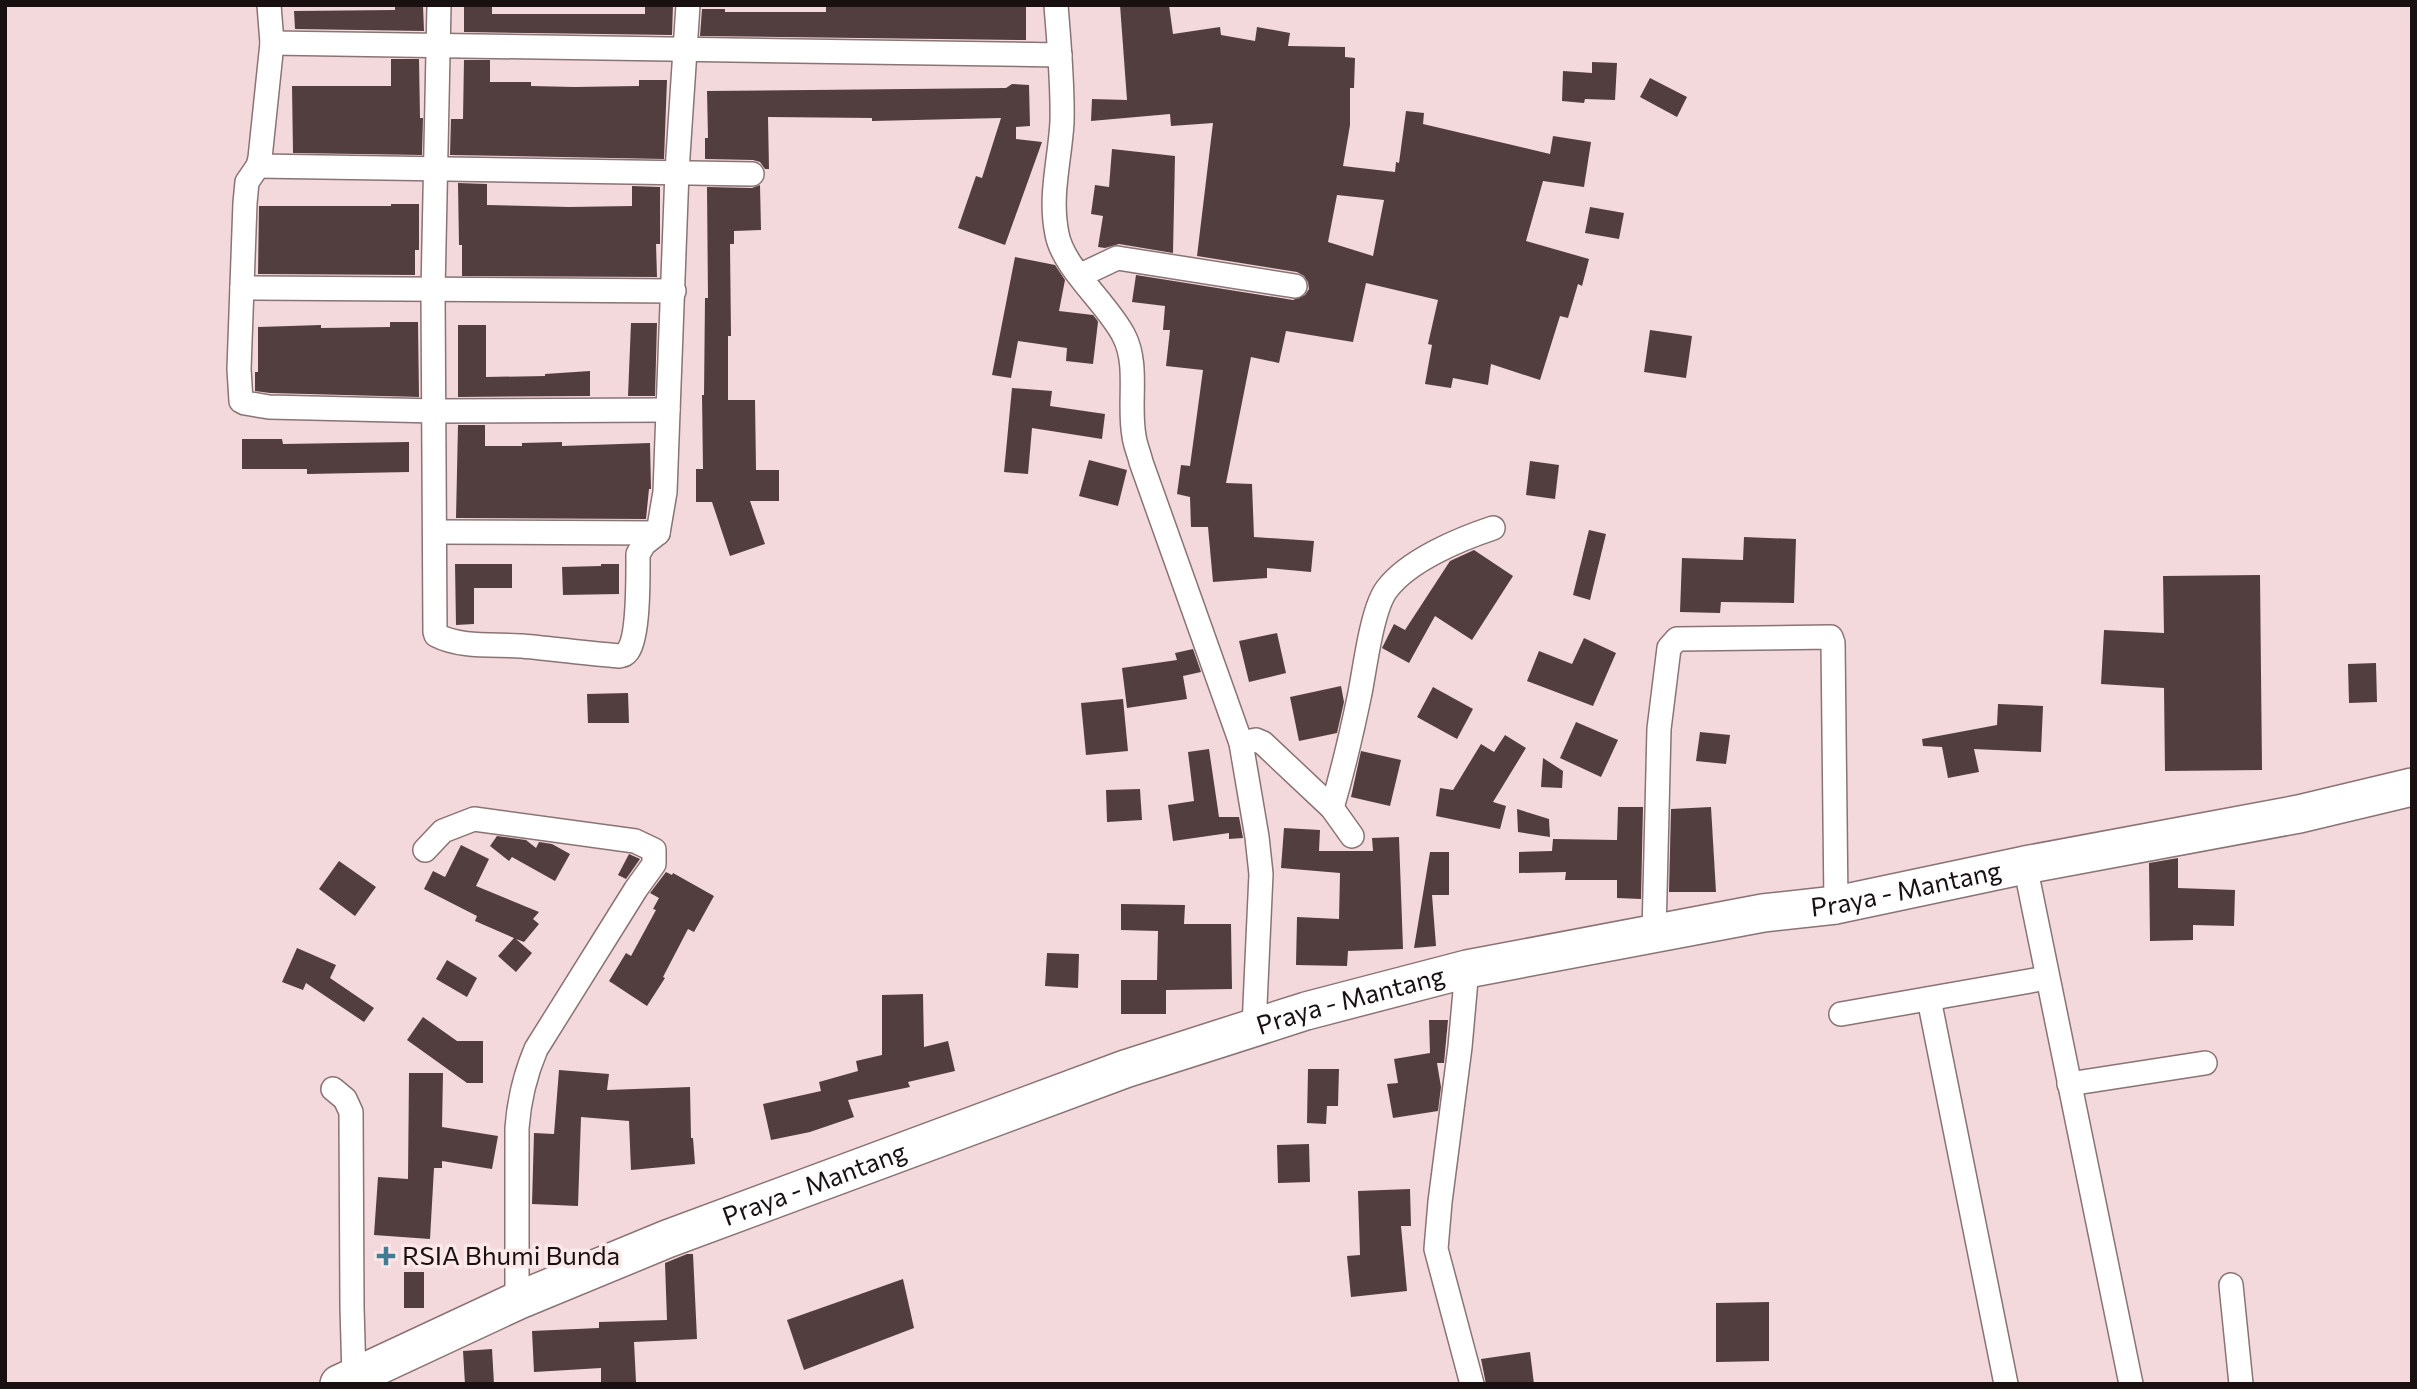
<svg xmlns="http://www.w3.org/2000/svg" width="2417" height="1389" viewBox="0 0 2417 1389" font-family="Commissioner,sans-serif">
<style>
.building{fill:#523e3f;fill-rule:evenodd}
.lines{fill:none;stroke-linecap:round;stroke-linejoin:round}
.street-casing{stroke:#8a7375;stroke-width:26}
.primary-casing{stroke:#8a7375;stroke-width:40}
.street{stroke:#fff;stroke-width:23}
.primary{stroke:#fff;stroke-width:37}
.poi-dot{fill:#407e93;stroke:#fde8e9;stroke-width:2.5}
.labels{text-anchor:middle;stroke-width:7;stroke-linejoin:round;paint-order:stroke}
.street-label{font-size:26px;fill:#191111;stroke:#fde8e9}
.poi-label{font-size:26px;fill:#191111;stroke:#fde8e9;text-anchor:start}
</style>
<rect width="100%" height="100%" fill="#f3d9db"/>
<g class="building">
<polygon points="395,5 423,5 424,31 295,29 294,11 395,10"/>
<polygon points="464,5 492,5 492,14 645,14 645,5 673,5 672,35 464,32"/>
<polygon points="826,5 1026,7 1026,40 700,36 702,9 725,9 725,12 826,12"/>
<path d="M 1120,5 L 1169,5 L 1173,34 L 1220,27 L 1221,35 L 1255,41 L 1257,27 L 1290,33 L 1288,46 L 1345,47 L 1345,57 L 1355,58 L 1354,88 L 1350,88 L 1350,125 L 1343,166 L 1395,172 L 1396,162 L 1399,163 L 1406,111 L 1424,113 L 1423,124 L 1550,154 L 1553,136 L 1591,142 L 1584,187 L 1543,181 L 1526,241 L 1589,259 L 1582,286 L 1578,284 L 1568,318 L 1560,316 L 1540,380 L 1491,364 L 1488,385 L 1453,378 L 1451,388 L 1425,384 L 1432,345 L 1428,344 L 1438,300 L 1366,283 L 1353,342 L 1286,331 L 1279,363 L 1251,357 L 1226,483 L 1252,484 L 1254,537 L 1314,541 L 1311,572 L 1267,568 L 1267,578 L 1213,582 L 1208,527 L 1191,527 L 1190,497 L 1177,494 L 1181,465 L 1190,466 L 1203,370 L 1166,366 L 1170,330 L 1163,330 L 1165,306 L 1132,302 L 1136,275 L 1293,300 L 1305,295 L 1309,289 L 1308,282 L 1304,276 L 1297,272 L 1197,256 L 1213,123 L 1171,126 L 1170,114 L 1091,121 L 1092,99 L 1127,100 ZM 1337,195 L 1384,200 L 1373,256 L 1328,242 Z"/>
<polygon points="391,59 419,59 420,118 423,118 422,155 293,153 292,86 391,86"/>
<polygon points="464,60 490,60 490,82 531,82 531,86 574,87 639,86 639,80 667,80 664,159 450,155 451,119 463,119"/>
<polygon points="1592,62 1617,63 1615,100 1585,99 1584,103 1562,101 1563,71 1592,73"/>
<polygon points="1650,78 1687,97 1677,117 1640,97"/>
<polygon points="1012,84 1029,85 1030,126 1016,127 1016,139 1042,142 1005,245 958,228 976,176 982,178 1001,118 872,121 872,118 768,117 769,169 765,169 760,162 753,160 705,159 705,138 708,138 707,91 1006,88"/>
<polygon points="1112,149 1175,156 1173,253 1119,244 1105,248 1098,247 1103,216 1091,214 1095,185 1109,187"/>
<polygon points="458,183 487,184 487,205 569,207 632,206 632,186 660,187 660,244 656,244 657,277 462,276 462,245 459,245"/>
<polygon points="760,185 761,230 734,231 734,244 730,244 731,336 728,336 728,400 755,400 756,470 779,470 779,501 750,501 765,544 730,556 712,502 696,502 696,469 703,469 702,395 704,395 705,298 708,298 707,187 752,188"/>
<polygon points="391,204 419,204 419,250 415,250 415,275 258,274 259,206 391,206"/>
<polygon points="1590,207 1624,213 1619,239 1585,233"/>
<polygon points="1015,257 1055,265 1065,280 1059,311 1093,315 1097,320 1098,322 1093,364 1066,361 1067,348 1018,341 1011,378 992,375"/>
<polygon points="390,322 418,322 419,397 270,393 255,391 255,372 258,372 258,327 321,325 321,328 390,327"/>
<polygon points="631,323 657,323 655,396 628,396"/>
<polygon points="458,325 486,325 486,377 545,376 545,374 590,371 590,396 458,397"/>
<polygon points="1650,330 1692,336 1686,378 1644,372"/>
<polygon points="1012,388 1052,391 1050,406 1105,414 1102,439 1032,428 1028,474 1004,472"/>
<polygon points="458,425 485,425 485,446 522,446 522,443 562,442 562,446 650,443 651,489 649,489 646,519 456,518"/>
<polygon points="242,439 282,439 283,444 409,442 409,472 307,474 307,469 242,469"/>
<polygon points="1089,460 1127,470 1118,506 1079,496"/>
<polygon points="1530,461 1559,465 1555,499 1526,495"/>
<polygon points="1589,530 1606,534 1590,600 1573,595"/>
<polygon points="1744,537 1796,539 1794,603 1721,602 1720,613 1680,612 1682,558 1743,560"/>
<polygon points="1474,550 1513,576 1472,640 1435,616 1409,663 1382,648 1394,624 1405,630 1450,561"/>
<polygon points="455,564 512,564 512,588 474,588 474,624 456,625"/>
<polygon points="601,564 619,564 619,594 563,595 562,567 601,566"/>
<polygon points="2260,575 2262,770 2165,771 2164,688 2101,684 2104,630 2164,633 2163,576"/>
<polygon points="1277,633 1286,673 1249,682 1239,641"/>
<polygon points="1584,638 1616,653 1593,706 1527,681 1539,651 1572,664"/>
<polygon points="1193,649 1201,672 1183,676 1187,699 1127,708 1122,668 1177,660 1175,653"/>
<polygon points="2376,663 2377,702 2349,703 2348,664"/>
<polygon points="1341,686 1344,702 1337,733 1299,741 1290,697"/>
<polygon points="1433,687 1473,709 1457,739 1417,717"/>
<polygon points="628,693 629,723 588,723 587,694"/>
<polygon points="1123,699 1128,751 1086,755 1081,703"/>
<polygon points="1998,704 2043,706 2041,752 1974,749 1979,772 1948,778 1942,747 1923,746 1922,739 1997,725"/>
<polygon points="1576,722 1618,740 1601,777 1560,758"/>
<polygon points="1700,732 1730,735 1726,764 1696,761"/>
<polygon points="1505,735 1526,748 1493,802 1506,806 1500,829 1436,816 1440,788 1453,790 1481,744 1494,752"/>
<polygon points="1209,749 1219,817 1239,817 1243,838 1229,839 1229,833 1173,841 1168,805 1194,801 1188,752"/>
<polygon points="1361,751 1401,760 1390,806 1351,797"/>
<polygon points="1543,758 1563,771 1562,788 1541,787"/>
<polygon points="1140,789 1142,820 1107,822 1106,790"/>
<polygon points="1618,807 1643,807 1641,899 1617,898 1617,880 1565,880 1566,872 1519,873 1519,852 1552,851 1553,839 1617,840"/>
<polygon points="1711,807 1716,892 1669,892 1671,809"/>
<polygon points="1517,809 1549,819 1550,837 1518,832"/>
<polygon points="1284,828 1320,830 1319,851 1373,851 1372,838 1399,837 1403,949 1348,951 1347,966 1296,965 1297,917 1339,919 1340,873 1281,868"/>
<polygon points="497,836 526,840 536,848 539,842 552,844 570,854 555,881 512,857 509,861 490,846"/>
<polygon points="461,845 489,859 476,886 539,912 533,919 539,924 524,942 516,939 532,953 516,972 498,956 514,938 475,921 477,916 424,889 433,871 445,877"/>
<polygon points="1430,852 1449,852 1449,895 1432,895 1436,946 1414,948"/>
<polygon points="629,854 640,859 626,879 618,875"/>
<polygon points="2178,858 2178,888 2235,890 2234,926 2193,925 2193,940 2150,941 2149,863"/>
<polygon points="339,861 376,887 355,916 319,889"/>
<polygon points="666,872 672,875 673,873 714,896 694,932 688,929 663,977 665,978 647,1006 609,981 626,953 631,956 656,910 653,909 659,898 650,893"/>
<polygon points="1121,904 1185,905 1184,924 1231,924 1232,989 1166,990 1166,1014 1121,1014 1121,980 1157,980 1158,931 1121,930"/>
<polygon points="297,948 336,965 330,978 374,1008 364,1022 306,983 303,990 282,982"/>
<polygon points="1047,953 1079,954 1078,988 1045,986"/>
<polygon points="447,960 477,978 467,997 436,979"/>
<polygon points="923,994 924,1047 948,1041 955,1071 908,1082 910,1087 848,1100 854,1117 810,1132 771,1140 763,1104 821,1091 819,1082 858,1071 856,1061 882,1055 882,995"/>
<polygon points="423,1017 457,1041 483,1041 483,1083 467,1083 407,1040"/>
<polygon points="1429,1020 1448,1020 1444,1063 1437,1063 1441,1087 1438,1111 1393,1118 1387,1084 1398,1083 1394,1059 1430,1053"/>
<polygon points="1308,1069 1339,1069 1338,1106 1327,1106 1326,1124 1307,1123"/>
<polygon points="559,1070 609,1074 607,1090 690,1087 691,1138 693,1138 695,1164 631,1170 629,1121 581,1117 578,1206 532,1204 534,1133 554,1134"/>
<polygon points="409,1073 443,1073 442,1127 498,1136 492,1169 442,1161 442,1168 434,1168 430,1239 374,1235 378,1177 408,1179"/>
<polygon points="1309,1144 1310,1182 1278,1183 1277,1145"/>
<polygon points="1410,1189 1411,1226 1401,1226 1407,1291 1351,1297 1347,1256 1360,1255 1358,1191"/>
<polygon points="687,1254 693,1254 697,1339 634,1342 636,1382 601,1383 601,1368 534,1372 532,1331 599,1328 599,1322 667,1320 665,1263"/>
<rect x="404" y="1272" width="20" height="36"/>
<polygon points="903,1279 914,1328 804,1370 787,1320"/>
<polygon points="1769,1302 1769,1361 1716,1362 1716,1303"/>
<polygon points="492,1349 494,1384 465,1384 463,1351"/>
<polygon points="1530,1352 1534,1384 1486,1384 1481,1359"/>
</g>
<g class="lines">
<defs>
<g id="street">
<polyline points="269,5 272,43 260,158 258,166 247,182 245,203 239,369 241,401 245,403 269,407 435,411 668,410"/>
<path d="M 439,5 L 433,291 L 435,632 L 436,635 C 461,648 494,644 522,646 C 554,649 586,653 619,656 C 624,655 625,655 628,651 C 639,636 638,575 638,554 L 644,544 L 658,533 L 665,492 L 677,171 L 688,5"/>
<path d="M 1056,5 C 1059,44 1063,83 1062,122 C 1060,160 1049,196 1057,234 C 1063,268 1108,304 1124,336 C 1139,365 1128,404 1134,436 C 1135,445 1139,453 1141,462 L 1241,743 L 1257,837 L 1261,874 L 1254,1027"/>
<polyline points="272,43 1060,55"/>
<polyline points="258,166 752,174"/>
<polyline points="1081,275 1117,258 1295,286"/>
<polyline points="242,288 674,291"/>
<polyline points="435,532 658,533"/>
<polyline points="1241,743 1256,740 1263,743 1332,808 1352,836"/>
<path d="M 1332,808 C 1343,770 1352,732 1360,693 C 1365,668 1372,608 1387,589 C 1409,560 1460,539 1493,528"/>
<path d="M 425,850 L 443,831 L 474,819 L 635,841 L 654,850 L 654,864 L 636,889 L 536,1049 C 525,1075 519,1100 517,1128 L 517,1301"/>
<polyline points="2025,865 2131,1384"/>
<polyline points="1654,933 1659,729 1669,648 1677,639 1831,637 1833,643 1836,905"/>
<polyline points="1467,969 1460,1047 1440,1202 1436,1249 1472,1384"/>
<polyline points="1929,999 2006,1384"/>
<polyline points="1841,1014 2047,978"/>
<polyline points="2069,1084 2205,1063"/>
<polyline points="333,1089 345,1099 351,1112 352,1307 354,1377"/>
<polyline points="2231,1285 2241,1384"/>
</g>
<g id="primary">
<path id="s1" d="M 339,1384 L 517,1301 L 667,1239 L 1125,1069 L 1306,1011 L 1467,969 L 1763,913 L 1836,905 L 2025,865 L 2299,814 L 2412,787"/>
</g>
</defs>
<use href="#street" class="street-casing"/>
<use href="#primary" class="primary-casing"/>
<use href="#street" class="street"/>
<use href="#primary" class="primary"/>
</g>
<path class="poi-dot" d="M382.5 1245.5h7v7h7v7h-7v7h-7v-7h-7v-7h7z"/>
<g class="labels">
<g class="street-label">
<text dy="9" stroke="none"><textPath href="#s1" startOffset="1650">Praya - Mantang</textPath></text>
<text dy="9" stroke="none"><textPath href="#s1" startOffset="1083">Praya - Mantang</textPath></text>
<text dy="9" stroke="none"><textPath href="#s1" startOffset="516">Praya - Mantang</textPath></text>
</g>
<g class="poi-label">
<text x="402" y="1265">RSIA Bhumi Bunda</text>
</g>
</g>
<rect width="2417" height="1389" fill="none" stroke="#191111" stroke-width="14"/>
</svg>
